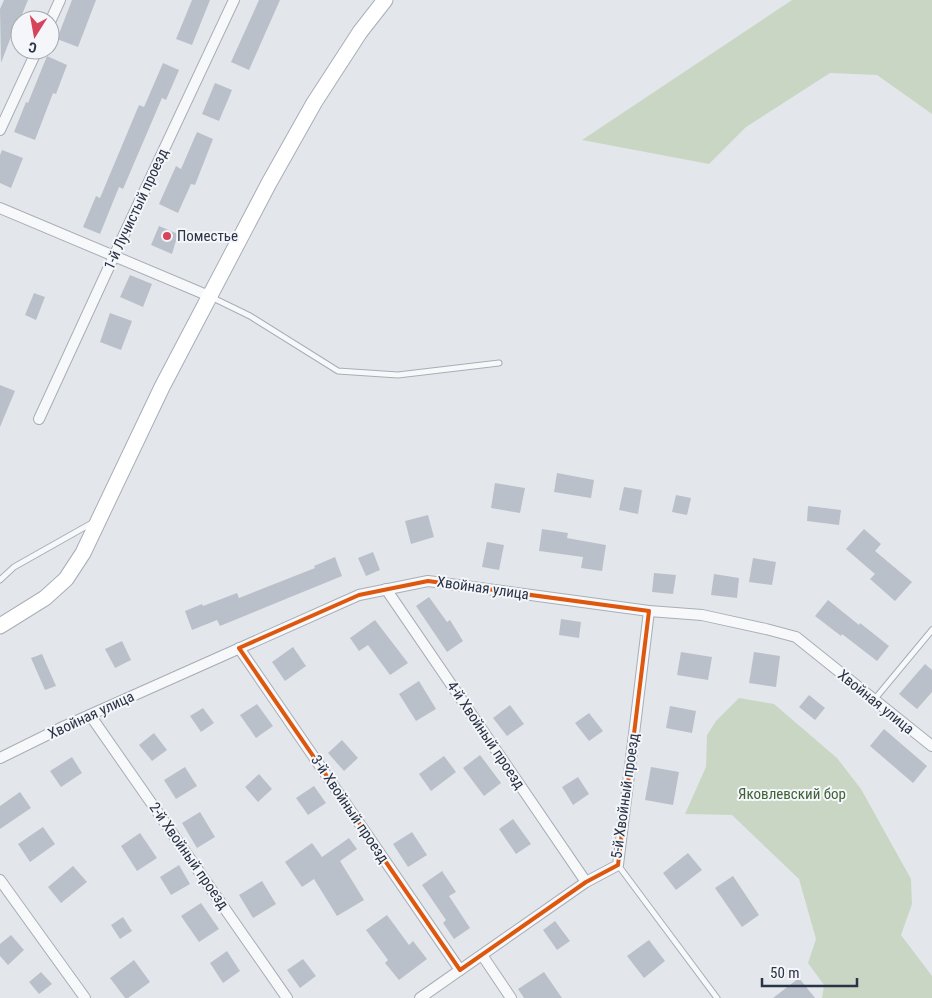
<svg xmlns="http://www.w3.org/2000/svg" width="932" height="998" viewBox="0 0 932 998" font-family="'Roboto Condensed',sans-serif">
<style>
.green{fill:#c9d6c4}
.building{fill:#bac0ca}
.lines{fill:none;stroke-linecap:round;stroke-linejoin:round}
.lane-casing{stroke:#a8aeb7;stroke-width:7}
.street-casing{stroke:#a8aeb7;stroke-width:12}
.secondary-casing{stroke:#a8aeb7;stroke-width:17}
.lane{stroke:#f7f8fa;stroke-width:5}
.street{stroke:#f7f8fa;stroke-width:10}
.secondary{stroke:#fff;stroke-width:15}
.marked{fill:none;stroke:#de570f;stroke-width:4;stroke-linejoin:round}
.poi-dot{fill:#d6445c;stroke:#f4f6f9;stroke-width:2}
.labels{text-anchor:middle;stroke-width:4;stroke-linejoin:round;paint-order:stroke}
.street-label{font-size:15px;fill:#2a3446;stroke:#f4f6f9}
.poi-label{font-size:15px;fill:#2a3446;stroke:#f4f6f9;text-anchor:start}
.park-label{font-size:15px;fill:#3f6236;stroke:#f4f6f9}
</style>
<rect width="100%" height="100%" fill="#e3e7ec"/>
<g class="green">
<polygon points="792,0 932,0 932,114 877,75 830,73 746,127 709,164 582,140"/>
<polygon points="739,698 774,704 837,758 861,789 911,879 912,904 901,935 932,976 932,998 822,998 824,985 808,963 816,939 799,879 732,815 685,814 706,767 707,735 716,721"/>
</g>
<g class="building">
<polygon points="4,0 28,0 19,22 17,21 1,63 0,9"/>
<polygon points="72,0 96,0 78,47 57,39"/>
<polygon points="192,0 210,0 192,45 176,39"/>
<polygon points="259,0 280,0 249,70 231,62"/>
<polygon points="47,56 67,65 56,94 53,93 35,140 14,132 26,102 28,103"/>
<polygon points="163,63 179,70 166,100 162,98 123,189 119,187 100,234 83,227 96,196 100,198 139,105 144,107"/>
<polygon points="215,83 232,90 219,121 202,114"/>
<polygon points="197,132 213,139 195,185 191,184 178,213 159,204 176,166 181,169"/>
<polygon points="2,150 23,158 11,188 0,183 0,155"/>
<polygon points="159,226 178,234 172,254 151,245"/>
<polygon points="130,275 152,284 143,307 120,297"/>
<polygon points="34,293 45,297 36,320 25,315"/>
<polygon points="110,313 132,321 121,350 100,342"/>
<polygon points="0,385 15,391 0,427"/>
<polygon points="557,473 594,480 591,498 554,492"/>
<polygon points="495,483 525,488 520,513 491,508"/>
<polygon points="624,487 642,490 638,514 619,510"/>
<polygon points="676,495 691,498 687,515 672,512"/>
<polygon points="808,506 841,510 839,525 807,521"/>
<polygon points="428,515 434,537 411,544 405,521"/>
<polygon points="542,529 568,533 567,538 606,545 602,571 581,568 583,557 539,551"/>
<polygon points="864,529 881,544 875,551 912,582 895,601 870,579 875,574 846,549"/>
<polygon points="487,542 504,545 499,570 482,567"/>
<polygon points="373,552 380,570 366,576 358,558"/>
<polygon points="335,557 342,576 220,626 217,620 192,630 185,611 202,604 203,606 237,593 239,598 315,568 314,566"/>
<polygon points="753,558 776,562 772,585 749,582"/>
<polygon points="654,573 676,575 673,594 652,592"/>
<polygon points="714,574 739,578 737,598 711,595"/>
<polygon points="429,597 447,622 450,620 463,641 447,652 416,606"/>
<polygon points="828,600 859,625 860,623 889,646 877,661 842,634 841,636 815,616"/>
<polygon points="561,619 581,622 579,638 559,635"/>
<polygon points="375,620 408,663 390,675 368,645 359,651 350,638"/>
<polygon points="122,641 131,660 115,668 105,649"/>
<polygon points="293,647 306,666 285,681 272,662"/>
<polygon points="681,652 712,657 708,680 677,675"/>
<polygon points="754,652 780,656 776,687 749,683"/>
<polygon points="42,654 56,686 45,690 31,658"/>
<polygon points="925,664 932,670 932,692 917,709 899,694"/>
<polygon points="419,681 436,709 416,721 399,694"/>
<polygon points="809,695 825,708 815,720 799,707"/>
<polygon points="257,704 273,726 256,738 240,715"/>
<polygon points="510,705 524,724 507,736 493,718"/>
<polygon points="670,706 696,711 692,733 666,728"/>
<polygon points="203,708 214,723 201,732 190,716"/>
<polygon points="589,713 603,731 589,741 575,723"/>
<polygon points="884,729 927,766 913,783 870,746"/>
<polygon points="154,733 167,750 152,761 139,745"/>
<polygon points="342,740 358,758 344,771 328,753"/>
<polygon points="480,755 501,783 484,796 463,768"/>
<polygon points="444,756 456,772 431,791 419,774"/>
<polygon points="72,757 82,773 61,787 50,771"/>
<polygon points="185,767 197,786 176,799 164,780"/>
<polygon points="651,767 679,772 673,805 645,800"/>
<polygon points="259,774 272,789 258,802 245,787"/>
<polygon points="578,777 589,794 573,805 562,787"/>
<polygon points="314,786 326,803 308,815 296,798"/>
<polygon points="20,792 31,808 0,829 0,806"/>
<polygon points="200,812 215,837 197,848 182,823"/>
<polygon points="513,819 531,844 516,854 499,829"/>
<polygon points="43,827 55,844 30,862 18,844"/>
<polygon points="412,832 427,855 408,867 393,844"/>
<polygon points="140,833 157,858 137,871 121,846"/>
<polygon points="349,838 357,849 340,861 364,900 337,916 314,879 302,887 285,862 312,843 322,857"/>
<polygon points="688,853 702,870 676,890 663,873"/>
<polygon points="179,865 190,884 171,895 160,877"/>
<polygon points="73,866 87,882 61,903 48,887"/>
<polygon points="442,871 456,892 449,896 470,928 454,939 443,923 446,920 422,885"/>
<polygon points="733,876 759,915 742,927 715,888"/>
<polygon points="262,881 276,904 253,918 239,895"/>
<polygon points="201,903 219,929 199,942 181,916"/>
<polygon points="387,915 409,945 413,941 427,959 399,980 385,963 388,960 366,930"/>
<polygon points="123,917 132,931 120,939 111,925"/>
<polygon points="555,921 570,941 557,950 543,930"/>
<polygon points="11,935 24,950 8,965 0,956 0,944"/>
<polygon points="649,940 665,961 644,978 627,956"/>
<polygon points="227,951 240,971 223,983 210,963"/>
<polygon points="303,959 316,976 300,988 287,970"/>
<polygon points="134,960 150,982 128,998 125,998 110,978"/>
<polygon points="41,972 52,984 39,994 29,982"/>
<polygon points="544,972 562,998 524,998 518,989"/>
<polygon points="799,978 815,998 773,998"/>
</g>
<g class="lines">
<defs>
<g id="lane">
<polyline points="211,297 250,316 338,371 398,375 499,363"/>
<polyline points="0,580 14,567 92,523"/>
<polyline points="874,700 932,630"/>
<polyline points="618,865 717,998"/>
</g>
<g id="street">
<polyline points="50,22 60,0"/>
<polyline points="0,130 37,50"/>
<polyline points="0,208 209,296"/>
<polyline points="39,419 114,256 234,0"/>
<polyline points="386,589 586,882"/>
<polyline points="239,648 460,970"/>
<polyline points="90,715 287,998"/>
<polyline points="0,758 65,726 359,595 428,581 649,611 702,615 766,629 796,637 932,746"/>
<polyline points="0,880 85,998"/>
<polyline points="482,955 511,998"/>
<polyline points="420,998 586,882 618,865 649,611"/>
</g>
<polyline id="secondary" points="0,626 45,598 66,579 83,553 162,387 269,183 314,103 360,32 385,0"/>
</defs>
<use href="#lane" class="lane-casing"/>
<use href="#street" class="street-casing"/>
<use href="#secondary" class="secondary-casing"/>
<use href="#lane" class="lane"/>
<use href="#street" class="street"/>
<use href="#secondary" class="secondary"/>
</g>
<path class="marked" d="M 428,581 L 649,611 L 618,865 L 586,882 L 460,970 L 239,648 L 359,595 Z"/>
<circle class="poi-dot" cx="167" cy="236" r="5"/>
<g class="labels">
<g class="street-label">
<text transform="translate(136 209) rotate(-65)" y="5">1-й Лучистый проезд</text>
<text transform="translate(483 588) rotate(8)" y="5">Хвойная улица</text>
<text transform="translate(876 702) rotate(39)" y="5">Хвойная улица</text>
<text transform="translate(91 715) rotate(-25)" y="5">Хвойная улица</text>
<text transform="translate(486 735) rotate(56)" y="5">4-й Хвойный проезд</text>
<text transform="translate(625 796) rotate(-82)" y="5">5-й Хвойный проезд</text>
<text transform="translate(350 809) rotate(56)" y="5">3-й Хвойный проезд</text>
<text transform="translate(189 856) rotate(55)" y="5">2-й Хвойный проезд</text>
</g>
<g class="poi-label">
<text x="177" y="241">Поместье</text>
</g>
<g class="park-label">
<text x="792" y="799">Яковлевский бор</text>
</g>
</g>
<g transform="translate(35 35) rotate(191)"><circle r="24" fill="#f4f6f9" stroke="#a3a8b1"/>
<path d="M0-4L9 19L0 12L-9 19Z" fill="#d6445c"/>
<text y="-8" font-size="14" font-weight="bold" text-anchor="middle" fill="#2a3446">С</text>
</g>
<path d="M762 978v8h95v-8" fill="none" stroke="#2a3446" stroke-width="2.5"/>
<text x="770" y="978" font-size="15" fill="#2a3446" stroke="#f4f6f9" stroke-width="4" paint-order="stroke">50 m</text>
</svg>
